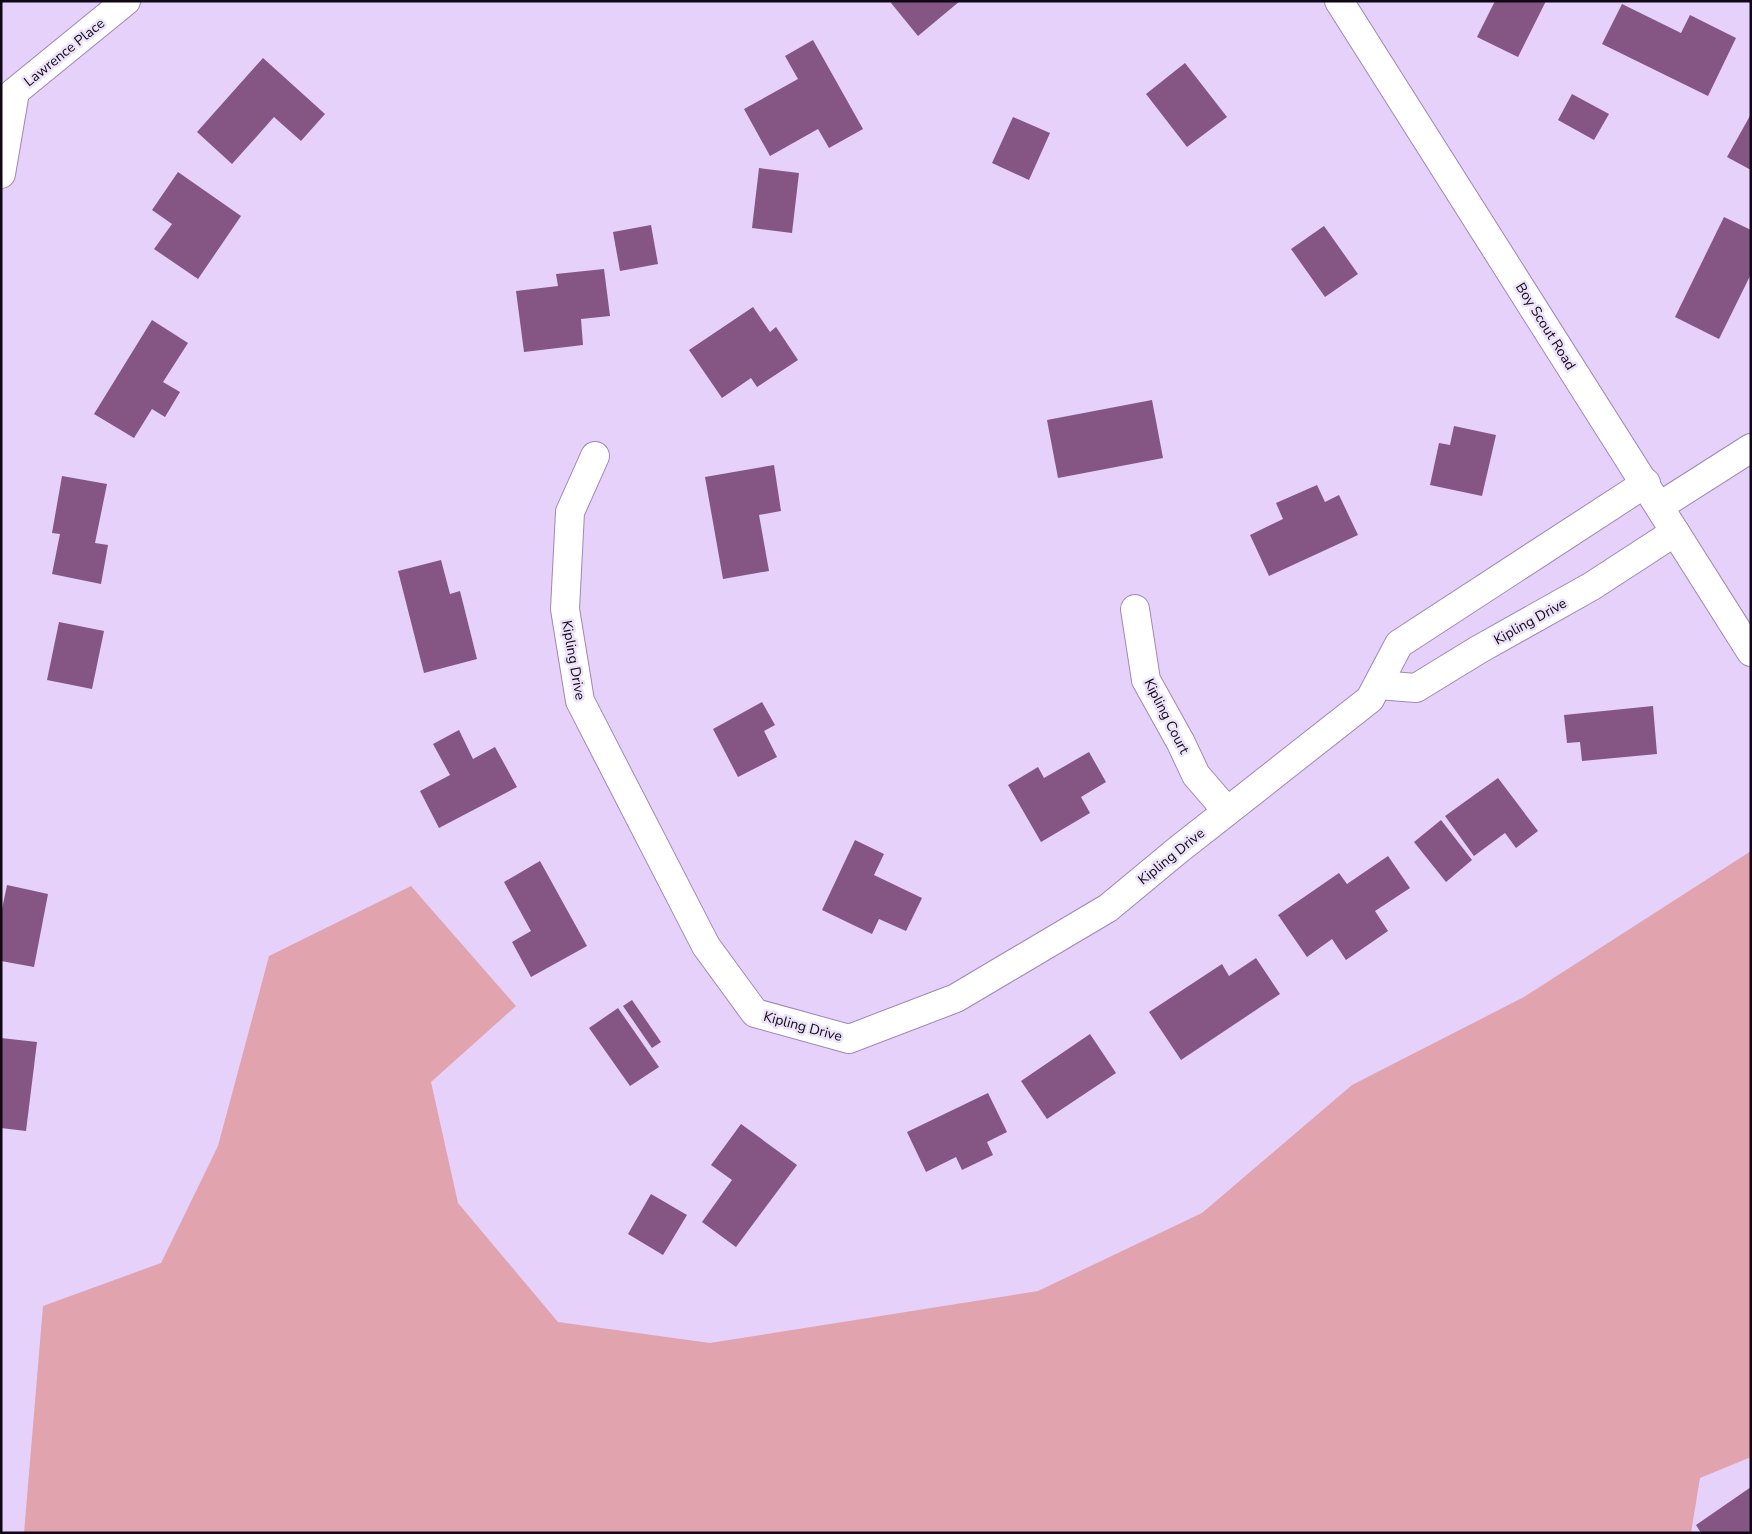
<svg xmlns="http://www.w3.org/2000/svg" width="1752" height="1534" viewBox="0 0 1752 1534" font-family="'Nunito Sans',sans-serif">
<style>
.green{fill:#e1a4ae}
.building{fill:#855584}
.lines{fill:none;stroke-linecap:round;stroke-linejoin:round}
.minor-casing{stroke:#9f87b6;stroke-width:30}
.minor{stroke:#fff;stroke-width:28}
.labels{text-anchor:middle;stroke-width:5;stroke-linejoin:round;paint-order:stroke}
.street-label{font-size:14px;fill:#100717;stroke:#ede3f8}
</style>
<rect width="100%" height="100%" fill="#e5d1fa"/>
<polygon class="green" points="1751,851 1751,1457 1700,1478 1691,1533 24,1533 43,1306 161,1263 218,1146 269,956 411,886 516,1006 431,1082 458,1203 558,1322 710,1343 1038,1291 1202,1213 1352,1085 1524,997"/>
<g class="building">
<polygon points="893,1 960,1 918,36 891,3"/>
<polygon points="1495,1 1546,1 1518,57 1477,37"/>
<polygon points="1622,4 1681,33 1690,15 1736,38 1708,96 1602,44"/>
<polygon points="813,40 863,129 829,148 818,129 770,156 744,109 798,79 785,56"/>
<polygon points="263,58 325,114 301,141 274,117 232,164 197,132"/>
<polygon points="1185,63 1227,117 1187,147 1146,94"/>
<polygon points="1572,94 1609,114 1594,140 1558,120"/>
<polygon points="1751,114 1751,170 1727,157"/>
<polygon points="1013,117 1050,133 1029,180 992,163"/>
<polygon points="759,168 799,173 792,233 752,228"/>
<polygon points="178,172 241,216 198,279 154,249 172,224 152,210"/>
<polygon points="1724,217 1751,230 1751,274 1719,339 1675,317"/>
<polygon points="651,225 658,264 620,271 613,232"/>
<polygon points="1324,226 1358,274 1325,297 1291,249"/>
<polygon points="604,269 610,316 581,319 583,345 524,352 516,291 558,286 556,274"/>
<polygon points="753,307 770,332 776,327 798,360 757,387 751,378 722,398 689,350"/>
<polygon points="152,320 188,343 163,382 180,392 165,417 152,409 134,438 94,414"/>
<polygon points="1152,400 1163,458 1058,478 1047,420"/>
<polygon points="1454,426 1496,435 1482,496 1430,485 1439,443 1450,445"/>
<polygon points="774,465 781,511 759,515 769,571 723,579 705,477"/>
<polygon points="62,476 107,484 95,543 108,545 101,584 52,574 60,534 52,533"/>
<polygon points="1317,485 1325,502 1339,495 1358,535 1269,576 1250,535 1283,519 1276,503"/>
<polygon points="441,560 450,594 460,591 477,659 424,673 398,571"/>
<polygon points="59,622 104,631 92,689 47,680"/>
<polygon points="762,702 775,725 764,731 777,757 738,777 713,729"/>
<polygon points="1653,706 1657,754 1582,761 1580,742 1567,743 1564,715"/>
<polygon points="459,730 473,759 495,747 517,787 439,828 420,791 450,775 433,744"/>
<polygon points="1089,752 1106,782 1081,797 1090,813 1041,842 1008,785 1038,767 1044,778"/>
<polygon points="1498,778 1538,831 1516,848 1505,833 1474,856 1445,816"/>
<polygon points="1441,820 1472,860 1446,882 1414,842"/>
<polygon points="855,840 884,854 874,875 922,898 906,931 879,919 872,934 822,910"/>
<polygon points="1388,856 1410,888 1375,911 1388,931 1346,960 1332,939 1307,957 1278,915 1339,873 1347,884"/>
<polygon points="540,861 587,946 531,977 512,942 531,931 504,882"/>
<polygon points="7,885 48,894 34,967 1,961 1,914"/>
<polygon points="1256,958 1280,994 1181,1060 1149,1012 1222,964 1229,976"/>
<polygon points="632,1000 661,1042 652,1048 623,1006"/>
<polygon points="618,1008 659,1067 630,1086 589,1028"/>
<polygon points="1090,1034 1116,1073 1047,1119 1021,1081"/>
<polygon points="1,1038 37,1042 26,1131 1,1128"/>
<polygon points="988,1093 1007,1132 987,1142 993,1155 962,1170 956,1157 926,1172 907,1132"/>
<polygon points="741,1124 797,1165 736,1247 702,1222 732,1180 711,1165"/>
<polygon points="651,1194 687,1215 663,1255 628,1234"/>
<polygon points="1751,1487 1751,1533 1701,1533 1696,1525"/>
</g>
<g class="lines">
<defs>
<g id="minor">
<polyline points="1339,1 1751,652"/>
<polyline points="1,103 126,1"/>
<polyline points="1,174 15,92"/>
<polyline points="595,456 570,512 565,609 580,701 706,946 755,1013 849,1039 956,998 1108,908 1178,850 1370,699 1399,644 1646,483"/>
<polyline points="1660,506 1751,448"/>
<polyline points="1135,609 1146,680 1181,743 1196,775 1227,811"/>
<polyline points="1378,685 1416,688 1478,650 1592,586 1675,532"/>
</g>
</defs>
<use href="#minor" class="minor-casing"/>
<use href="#minor" class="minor"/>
</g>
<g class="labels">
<g class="street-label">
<text transform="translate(64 52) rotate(-39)" y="5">Lawrence Place</text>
<text transform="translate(1546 326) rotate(58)" y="5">Boy Scout Road</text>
<text transform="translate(1530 621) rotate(-29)" y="5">Kipling Drive</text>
<text transform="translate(574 660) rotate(80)" y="5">Kipling Drive</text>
<text transform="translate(1167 716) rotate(63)" y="5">Kipling Court</text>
<text transform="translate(1171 856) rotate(-39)" y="5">Kipling Drive</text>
<text transform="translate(803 1026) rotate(15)" y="5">Kipling Drive</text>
</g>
</g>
<rect width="1752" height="1534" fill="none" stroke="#100717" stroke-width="5"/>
</svg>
